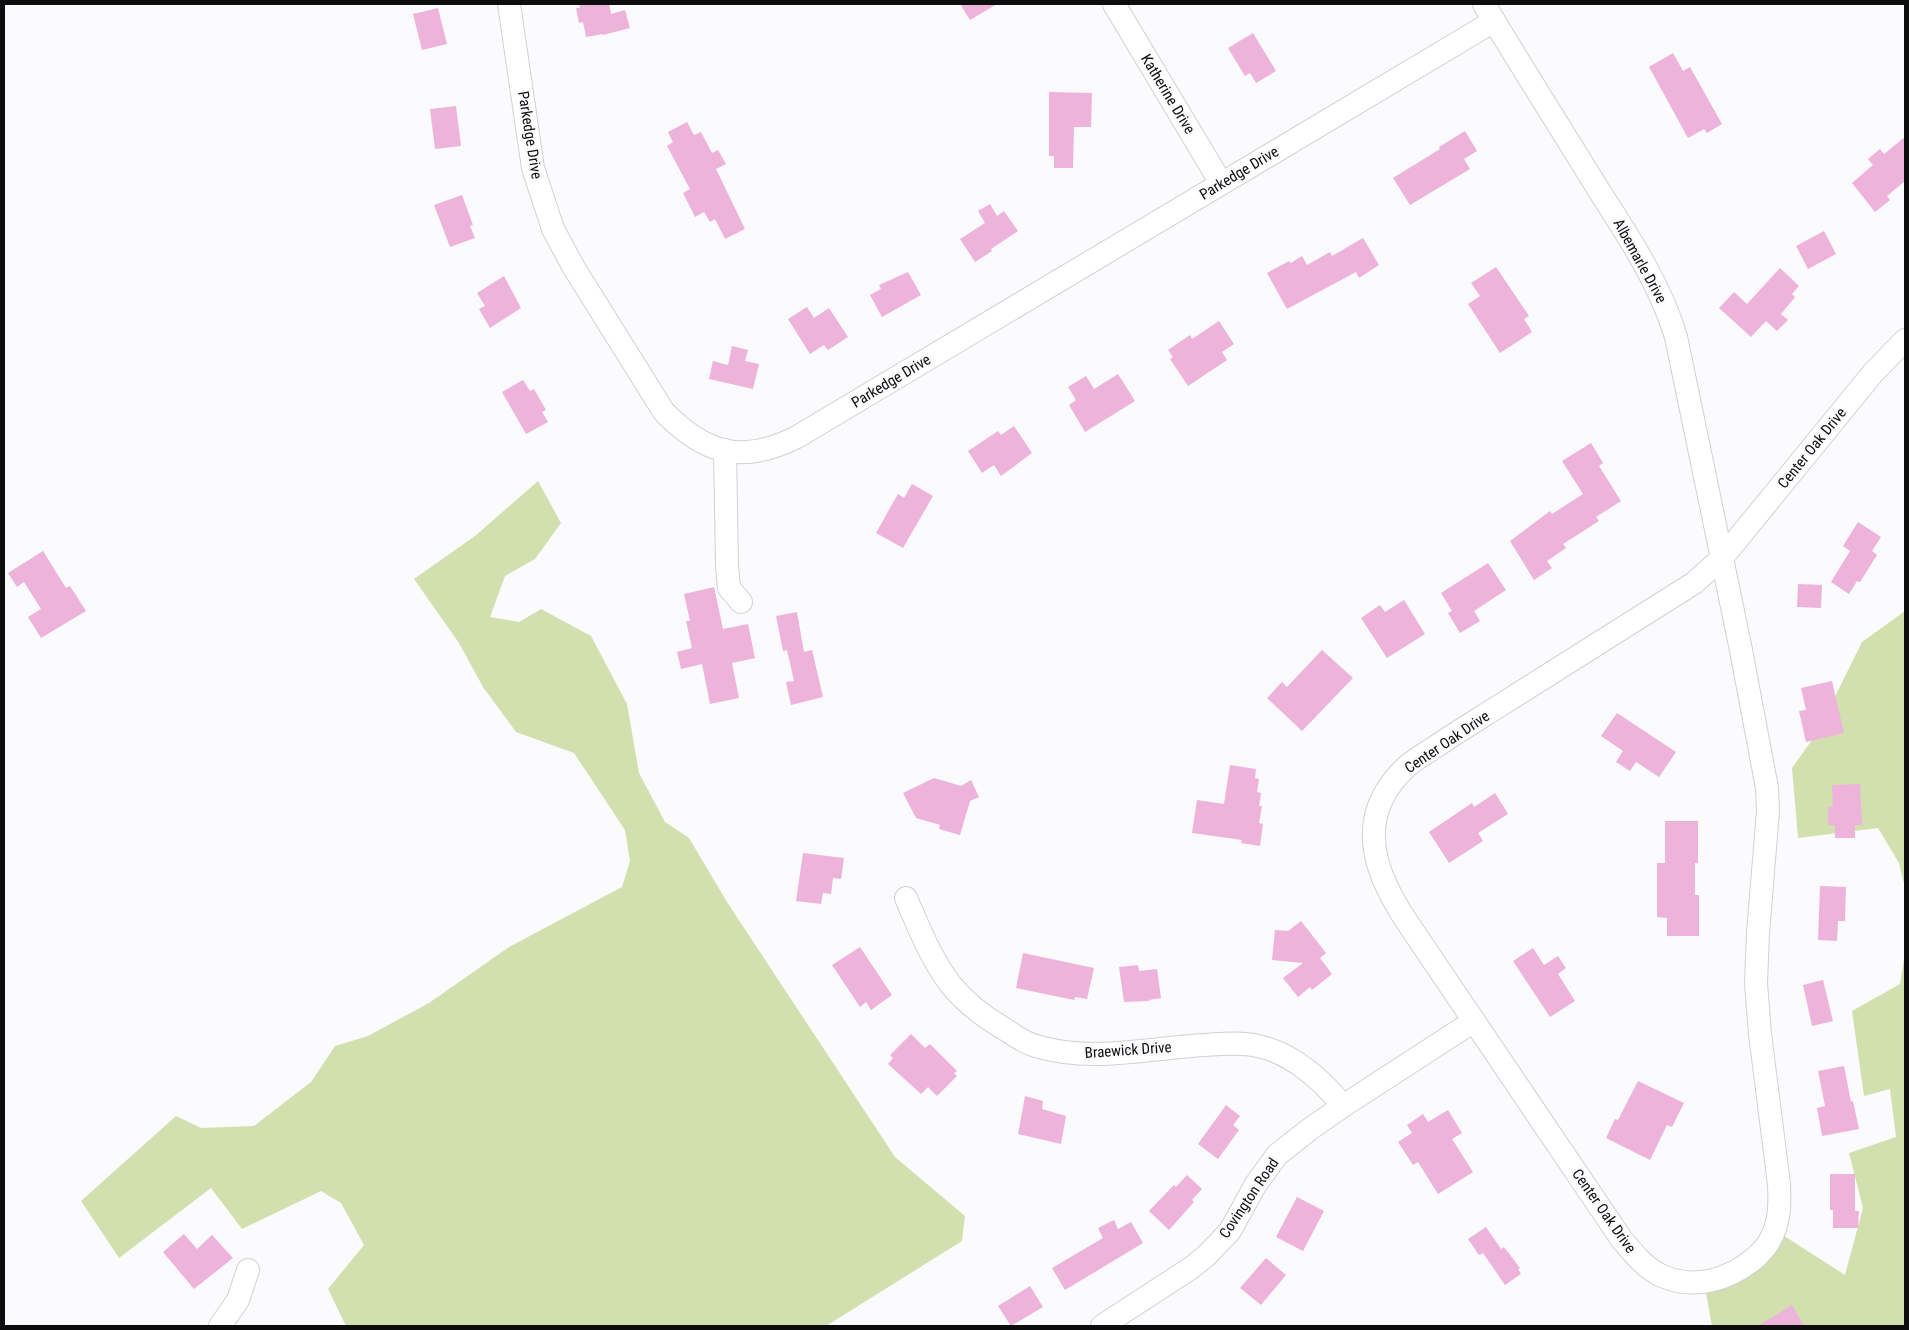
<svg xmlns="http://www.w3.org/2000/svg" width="1909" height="1330" viewBox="0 0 1909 1330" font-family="'Roboto Condensed',sans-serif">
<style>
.green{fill:#d1e0ae}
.building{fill:#edb3db}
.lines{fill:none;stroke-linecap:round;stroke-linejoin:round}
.minor-casing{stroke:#d1d0d3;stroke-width:24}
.minor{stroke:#fff;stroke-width:22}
.labels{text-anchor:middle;stroke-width:5;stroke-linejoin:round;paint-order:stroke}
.street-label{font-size:15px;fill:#0e0d0e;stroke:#fbfafd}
</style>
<rect width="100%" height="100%" fill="#fbfafd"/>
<g class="green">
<polygon points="538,481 561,523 535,559 505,576 490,617 519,622 541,609 591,636 627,704 639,773 665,822 689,838 727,902 895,1157 965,1216 962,1241 826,1326 346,1326 328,1289 364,1245 341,1203 321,1191 242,1229 211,1188 119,1258 81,1201 176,1116 201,1128 254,1126 311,1082 335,1046 368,1036 429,1003 509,947 622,887 630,861 625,830 574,753 516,732 483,687 459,643 414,579 475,536"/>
<polygon points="1905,611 1905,888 1899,863 1878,828 1798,838 1792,768 1817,733 1862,642"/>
<polygon points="1905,953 1905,1326 1712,1326 1704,1282 1775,1230 1845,1275 1863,1208 1849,1153 1896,1137 1890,1089 1864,1096 1852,1011 1900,984"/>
</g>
<g class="building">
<polygon points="579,4 609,4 611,14 625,10 630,28 603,35 603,34 586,37 583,22 579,23 576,8 580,8"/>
<polygon points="960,4 997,4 970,20"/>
<polygon points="438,8 447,44 422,50 413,14"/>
<polygon points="1253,33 1276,71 1256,83 1250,73 1245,76 1228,48"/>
<polygon points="1673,53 1683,71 1690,67 1722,124 1707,133 1704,129 1688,138 1649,67"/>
<polygon points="1049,92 1092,93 1091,127 1074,127 1073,168 1054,168 1054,156 1049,156"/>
<polygon points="456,106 461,146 435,149 430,109"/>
<polygon points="687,122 694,135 701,132 712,153 718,150 726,164 716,169 745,229 725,239 715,219 710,222 704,212 695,217 683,193 690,189 667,146 673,142 668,132"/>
<polygon points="1465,131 1477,151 1464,159 1470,169 1410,205 1393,178 1440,149 1439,147"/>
<polygon points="1905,137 1905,181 1887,196 1890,200 1875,212 1852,183 1873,165 1868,159 1880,149 1884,154"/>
<polygon points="462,195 473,225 470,226 475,238 450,247 434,205"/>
<polygon points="990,204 997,216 1004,211 1018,231 991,249 992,251 975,262 960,239 985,223 978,211"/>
<polygon points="1824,231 1836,254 1808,269 1796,246"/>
<polygon points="1363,238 1379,265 1359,278 1356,272 1287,309 1267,273 1289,261 1291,263 1302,256 1307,265 1330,252 1332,256"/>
<polygon points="1496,267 1529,316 1524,319 1532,332 1500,353 1468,304 1480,296 1471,283"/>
<polygon points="1780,268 1799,286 1792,294 1795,297 1781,314 1788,320 1777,331 1766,321 1751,337 1719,308 1734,292 1747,304"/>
<polygon points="908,272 921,295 882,317 870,295 881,289 879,285"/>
<polygon points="504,276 521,308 490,328 479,309 485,306 477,293"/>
<polygon points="807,307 814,318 829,308 848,337 828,350 824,345 810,354 788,319"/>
<polygon points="1219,321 1234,344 1222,352 1227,360 1188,386 1170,359 1173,357 1168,350 1190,335 1192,339"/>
<polygon points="732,346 748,350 745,361 759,364 753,389 709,379 713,361 728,365"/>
<polygon points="1118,374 1135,401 1085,432 1069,405 1076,400 1068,387 1086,376 1094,389"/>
<polygon points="523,380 530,391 534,389 546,410 542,412 548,422 526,434 502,392"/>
<polygon points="1014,426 1032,453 1001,476 994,465 982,473 968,451 998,431 1001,435"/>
<polygon points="1591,443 1603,463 1599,466 1621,501 1596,517 1599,521 1563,544 1566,548 1547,561 1552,568 1534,580 1510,541 1550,511 1552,514 1583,494 1562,461"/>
<polygon points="912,484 933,496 903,548 876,533 898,494 904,498"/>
<polygon points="1858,522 1881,537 1872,551 1877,555 1860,582 1857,581 1849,594 1831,582 1850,551 1843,546"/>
<polygon points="43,551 66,588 70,586 86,611 41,638 28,617 41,609 24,582 17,587 8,573"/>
<polygon points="1488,563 1506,590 1474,611 1480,621 1460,633 1448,613 1452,611 1441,593"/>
<polygon points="1798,584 1822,585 1821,608 1797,607"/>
<polygon points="714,587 723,629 748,624 755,658 732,663 739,698 710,704 702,664 681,669 677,652 692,648 686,621 690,621 684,594"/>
<polygon points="1404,600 1425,634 1387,658 1361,618 1380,605 1385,612"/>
<polygon points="797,612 804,652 812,650 823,697 791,705 786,682 794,681 787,650 783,651 776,616"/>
<polygon points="1322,650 1353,678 1302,731 1267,698 1282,682 1287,687"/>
<polygon points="1832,681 1844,733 1806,742 1799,711 1806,710 1801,688"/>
<polygon points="1617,713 1676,752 1659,777 1636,762 1630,771 1616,762 1623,751 1601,736"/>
<polygon points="1230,765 1256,769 1255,778 1259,779 1257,792 1261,793 1259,806 1262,806 1259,823 1263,824 1260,846 1241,843 1242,840 1192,833 1197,800 1224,804"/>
<polygon points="934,778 961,786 971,780 979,797 970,801 960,835 939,829 940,825 916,818 903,793"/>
<polygon points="1860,784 1862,825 1855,825 1855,838 1835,838 1835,825 1828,825 1828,807 1833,806 1832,785"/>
<polygon points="1495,793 1508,814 1478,833 1483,841 1449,863 1429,832 1472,803 1474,807"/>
<polygon points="1665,821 1698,821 1698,863 1695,863 1695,895 1699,895 1699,936 1667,936 1667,918 1657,917 1657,863 1665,863"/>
<polygon points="803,853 844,858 841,879 833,878 831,894 823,893 821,904 796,901"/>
<polygon points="1820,886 1846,887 1845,921 1838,921 1837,941 1818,940"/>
<polygon points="1301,921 1326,953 1320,958 1332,974 1312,990 1310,987 1298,997 1283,978 1303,963 1272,960 1275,930 1288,931"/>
<polygon points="860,947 892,995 871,1010 866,1002 860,1007 832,965"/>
<polygon points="1533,948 1544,965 1558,956 1566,968 1558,974 1575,1001 1550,1017 1513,961"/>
<polygon points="1023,953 1094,968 1087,999 1075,997 1074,1000 1016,988"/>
<polygon points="1138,965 1139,971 1157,969 1161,998 1149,1000 1149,1001 1124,1002 1119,967"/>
<polygon points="1823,980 1833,1021 1812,1026 1803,985"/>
<polygon points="911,1034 925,1048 930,1044 957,1071 954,1073 957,1076 937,1096 928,1087 921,1094 888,1064 893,1058 890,1055"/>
<polygon points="1844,1066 1851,1102 1853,1101 1859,1129 1822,1136 1817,1108 1825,1106 1818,1071"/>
<polygon points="1638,1081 1684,1103 1672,1127 1667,1125 1650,1160 1606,1138 1615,1119 1618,1120"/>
<polygon points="1025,1096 1043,1101 1042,1109 1066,1116 1061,1144 1018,1134"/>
<polygon points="1226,1105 1240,1116 1233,1125 1239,1130 1218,1159 1198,1144"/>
<polygon points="1448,1110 1462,1133 1452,1139 1473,1172 1438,1194 1418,1162 1413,1165 1398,1142 1412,1133 1407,1125 1423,1114 1428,1122"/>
<polygon points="1830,1174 1855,1174 1855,1211 1859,1211 1858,1228 1833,1228 1833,1210 1830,1210"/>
<polygon points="1187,1175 1202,1189 1192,1200 1194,1202 1169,1230 1149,1211 1174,1185 1176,1187"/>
<polygon points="1297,1197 1324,1211 1303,1251 1276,1237"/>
<polygon points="1114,1220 1118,1229 1131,1222 1143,1243 1065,1290 1052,1268 1103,1238 1098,1228"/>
<polygon points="1486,1227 1501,1249 1504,1247 1520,1268 1518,1269 1521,1274 1505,1285 1483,1253 1479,1255 1468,1239"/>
<polygon points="184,1234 197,1249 212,1235 233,1258 194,1289 163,1252"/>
<polygon points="1266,1258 1286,1275 1261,1305 1240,1288"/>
<polygon points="1030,1286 1043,1307 1011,1326 998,1306"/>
<polygon points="1792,1305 1804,1326 1758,1326"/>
</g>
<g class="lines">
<defs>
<g id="minor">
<path d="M 509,4 L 533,168 L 553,229 L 574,268 L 664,412 C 706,455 743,464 797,437 L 1494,21"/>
<polyline points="1114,4 1221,183"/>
<path d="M 1484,4 C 1521,66 1560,127 1598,189 C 1628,236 1660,283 1676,337 L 1741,650 L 1767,788 L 1768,811 L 1758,933 L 1756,983 L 1760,1034 L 1779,1184 C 1780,1204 1780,1222 1770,1240 C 1767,1247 1760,1253 1755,1258 C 1729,1280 1695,1290 1662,1276 C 1645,1268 1634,1254 1622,1240 L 1405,919 C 1382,883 1362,841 1382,799 C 1387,788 1396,777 1404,769 C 1412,761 1423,755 1432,749 C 1454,734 1477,720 1499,706 C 1564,665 1629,624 1694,583 L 1722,558 L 1873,373 L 1905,340"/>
<polyline points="725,450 727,566 729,588 741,602"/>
<path d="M 906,898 C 919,928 931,959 951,985 C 965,1002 984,1017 1003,1028 C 1014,1035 1024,1043 1036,1046 C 1092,1063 1148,1048 1205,1045 C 1222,1044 1241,1042 1258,1046 C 1292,1053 1322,1080 1343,1106"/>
<polyline points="220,1326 238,1300 248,1270"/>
<polyline points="1102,1326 1191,1268 1206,1256 1230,1231 1256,1184 1277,1155 1310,1129 1343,1106 1474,1021"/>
</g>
</defs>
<use href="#minor" class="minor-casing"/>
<use href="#minor" class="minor"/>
</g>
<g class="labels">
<g class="street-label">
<text transform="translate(1168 94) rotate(59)" y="5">Katherine Drive</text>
<text transform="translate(530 135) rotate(81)" y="5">Parkedge Drive</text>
<text transform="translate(1239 173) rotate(-31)" y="5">Parkedge Drive</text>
<text transform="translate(1640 261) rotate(61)" y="5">Albemarle Drive</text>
<text transform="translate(891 381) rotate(-31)" y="5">Parkedge Drive</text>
<text transform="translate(1812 448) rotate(-51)" y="5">Center Oak Drive</text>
<text transform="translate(1447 742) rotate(-34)" y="5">Center Oak Drive</text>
<text transform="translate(1128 1050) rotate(-4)" y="5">Braewick Drive</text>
<text transform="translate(1249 1198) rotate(-56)" y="5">Covington Road</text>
<text transform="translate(1604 1211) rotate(55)" y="5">Center Oak Drive</text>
</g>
</g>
<rect width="1909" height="1330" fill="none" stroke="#0e0d0e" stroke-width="10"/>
</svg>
